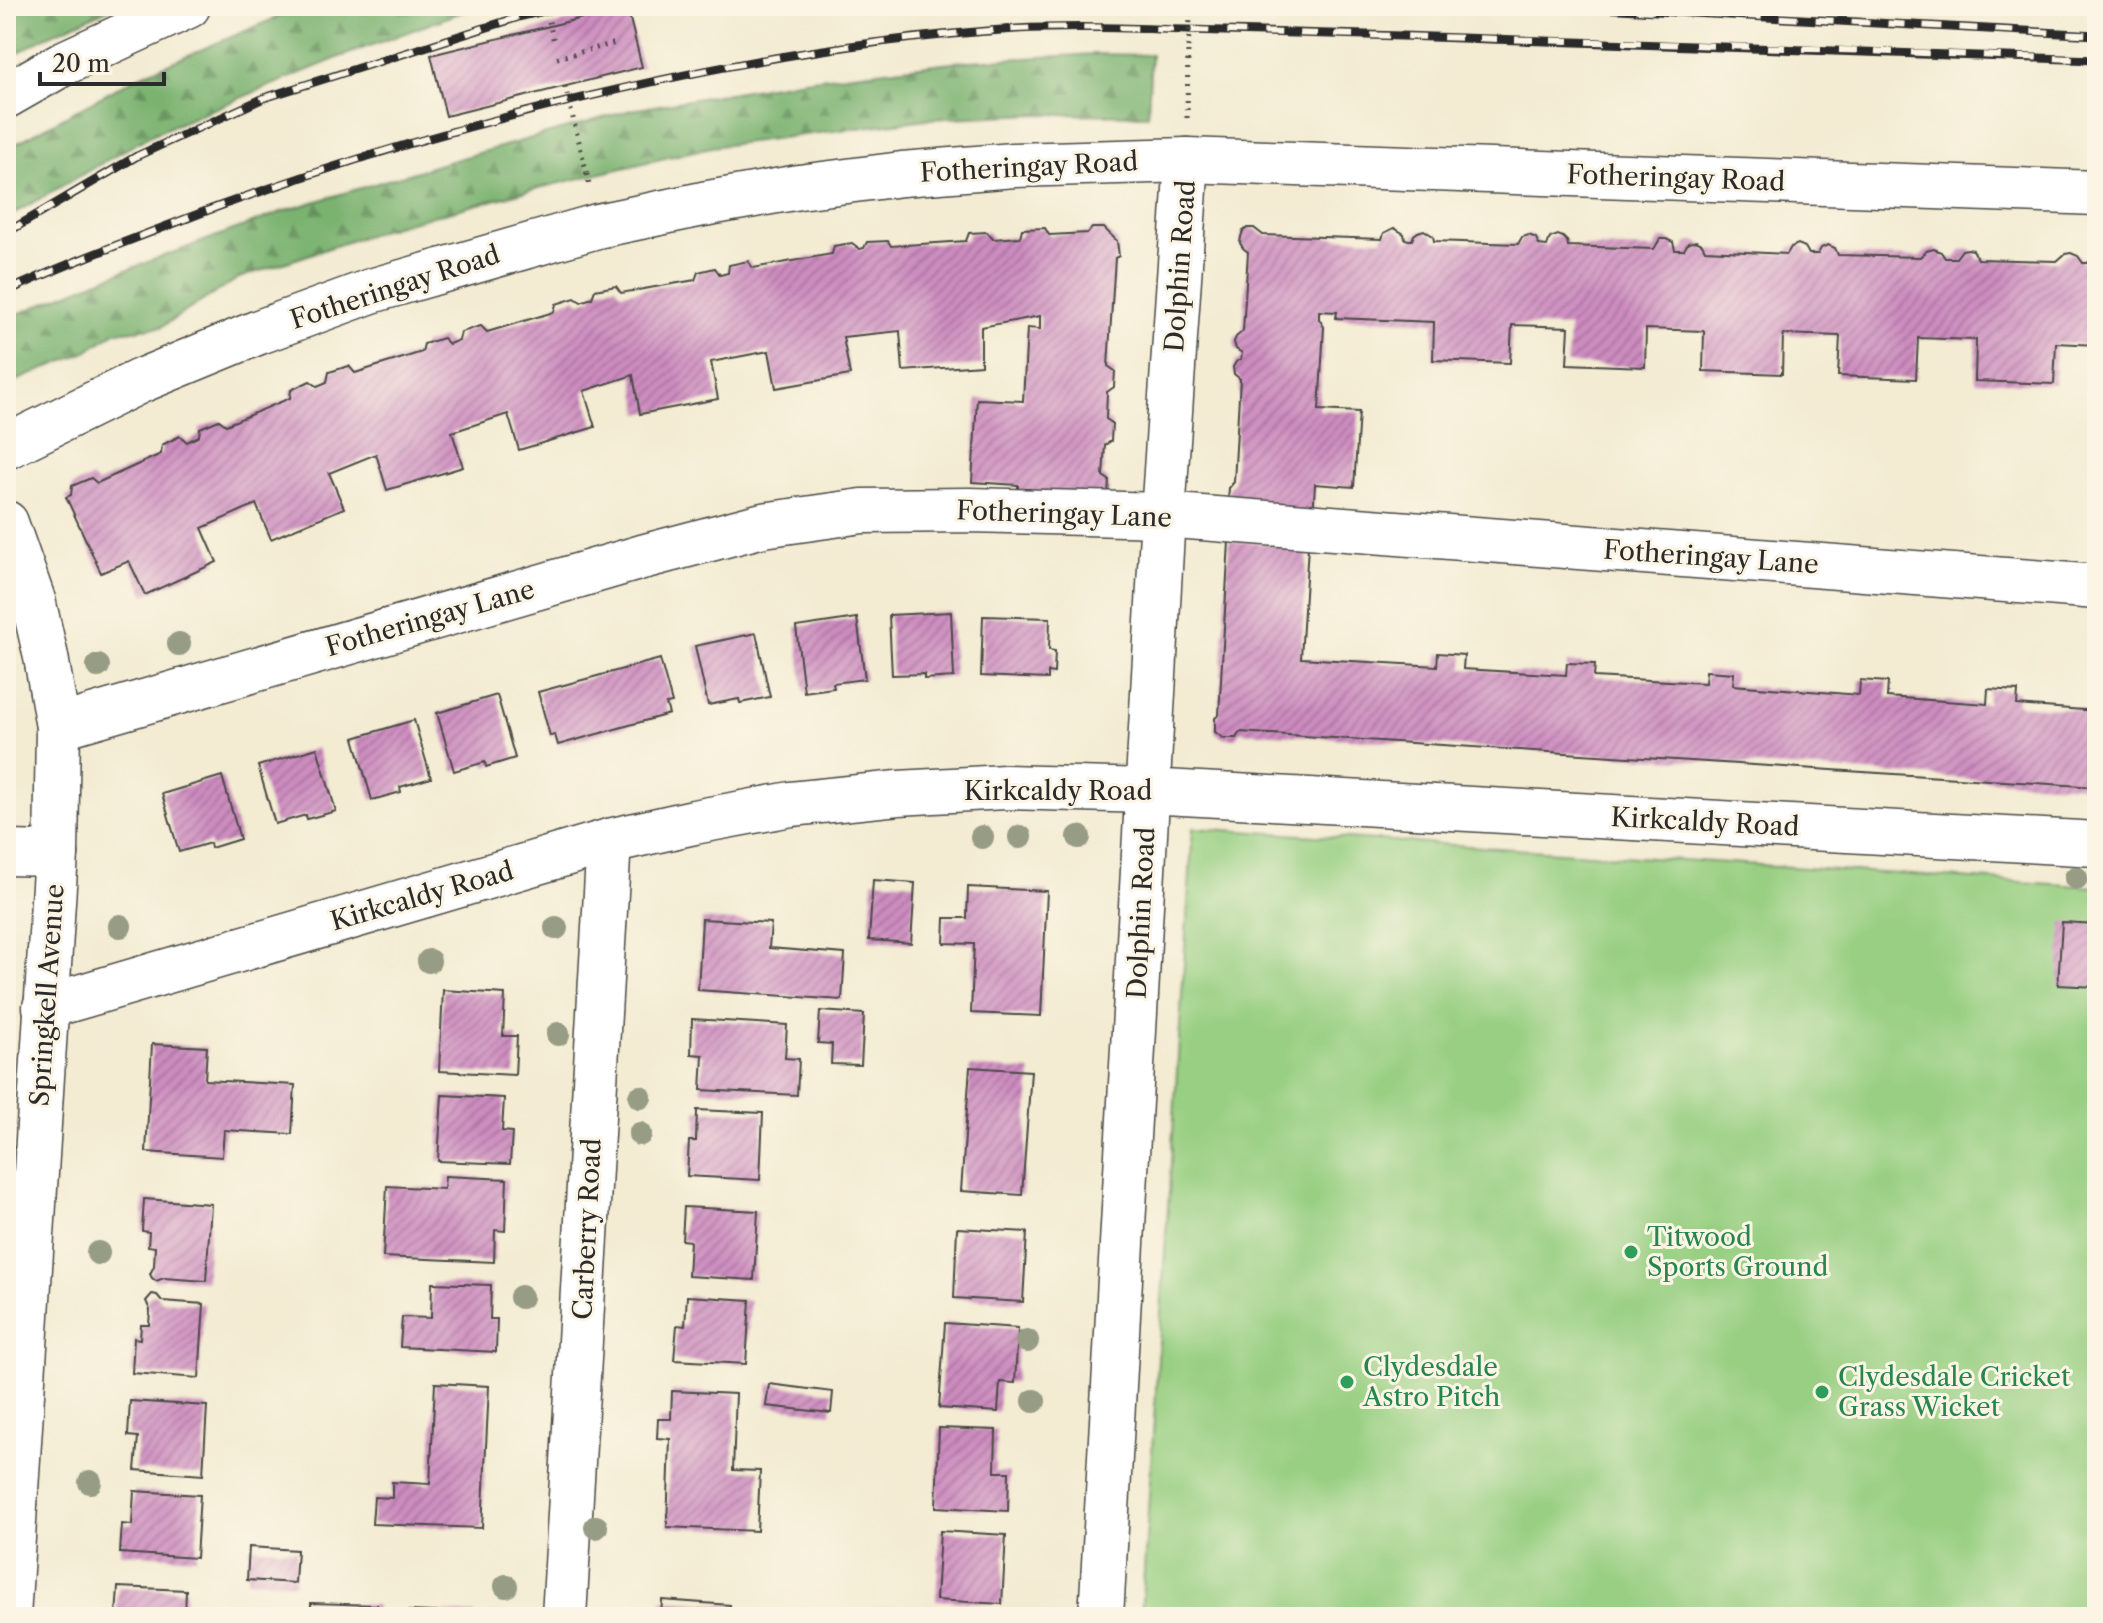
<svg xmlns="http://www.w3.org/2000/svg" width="2103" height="1623" viewBox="0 0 2103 1623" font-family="'Libre Caslon Text',serif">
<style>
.green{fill:#98cf82;stroke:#627d56;stroke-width:2}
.forest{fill:url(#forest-firs);stroke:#526e4e;stroke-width:2}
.building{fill:url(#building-hatch)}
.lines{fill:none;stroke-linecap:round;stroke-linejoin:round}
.minor-casing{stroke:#494844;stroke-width:47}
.path{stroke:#494844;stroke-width:5;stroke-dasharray:2 6;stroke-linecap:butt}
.minor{stroke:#fff;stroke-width:44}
.rail-casing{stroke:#2b2b2b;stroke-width:9}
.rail{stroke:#fcf5e5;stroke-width:6;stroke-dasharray:18;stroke-linecap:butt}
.path-bridge{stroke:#494844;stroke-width:5;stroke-dasharray:2 6;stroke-linecap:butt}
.tree{fill:#979c84}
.leisure-dot{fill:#2e9e5b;stroke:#fcf5e5;stroke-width:3}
.labels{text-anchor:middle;stroke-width:6;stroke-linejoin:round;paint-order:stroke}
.street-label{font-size:26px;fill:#2b2b2b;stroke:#fcf5e5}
.leisure-label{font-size:26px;fill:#27864d;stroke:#fcf5e5;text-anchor:start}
</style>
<defs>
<pattern id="forest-firs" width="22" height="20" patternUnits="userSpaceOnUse" patternTransform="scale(2)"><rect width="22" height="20" fill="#7ab270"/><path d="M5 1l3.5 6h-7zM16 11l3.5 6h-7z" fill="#64915c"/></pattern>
<pattern id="building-hatch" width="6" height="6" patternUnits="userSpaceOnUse" patternTransform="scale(2)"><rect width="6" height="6" fill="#cd8cc0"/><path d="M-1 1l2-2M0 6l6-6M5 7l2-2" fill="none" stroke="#a7739c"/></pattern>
</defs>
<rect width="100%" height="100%" fill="#fcf5e5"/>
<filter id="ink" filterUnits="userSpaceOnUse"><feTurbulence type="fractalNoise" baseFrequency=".0125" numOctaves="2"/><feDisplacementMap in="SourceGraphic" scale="16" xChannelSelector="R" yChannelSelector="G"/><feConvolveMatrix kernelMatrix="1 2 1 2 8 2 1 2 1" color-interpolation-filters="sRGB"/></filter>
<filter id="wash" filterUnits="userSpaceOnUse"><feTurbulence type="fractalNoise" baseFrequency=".006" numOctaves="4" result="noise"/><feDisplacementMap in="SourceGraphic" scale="32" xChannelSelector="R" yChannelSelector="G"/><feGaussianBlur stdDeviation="1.8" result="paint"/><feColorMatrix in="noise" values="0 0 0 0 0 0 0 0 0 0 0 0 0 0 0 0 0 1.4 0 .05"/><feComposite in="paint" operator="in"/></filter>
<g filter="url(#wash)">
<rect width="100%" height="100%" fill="#f3ebd2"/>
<polygon class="green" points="1193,828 2097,887 2097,1617 1141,1617"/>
<g class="forest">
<polygon points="6,6 116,6 45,37 6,60"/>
<polygon points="304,6 487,6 470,9 340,57 153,134 6,218 6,149 139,76"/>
<polygon points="1095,54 1151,55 1148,115 1036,114 927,119 711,147 539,188 395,226 239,278 161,327 115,332 86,352 6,385 6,319 97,281 284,211 444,163 631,110 804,80 952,62"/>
</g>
<g id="blocks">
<g class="building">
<polygon points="627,7 642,67 446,116 431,55"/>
<polygon points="1045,228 1049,235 1088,233 1092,228 1104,228 1117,241 1119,256 1115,258 1108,366 1115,371 1114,387 1107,392 1106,419 1112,423 1111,441 1105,445 1103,476 1109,480 1108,495 1018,499 1018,485 972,482 977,399 1023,401 1027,328 1040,329 1040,316 981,327 981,365 903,371 900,331 843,337 850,375 776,388 769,351 711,362 718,399 640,414 633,375 584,391 595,427 519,450 508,414 452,432 463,467 387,490 376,454 329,473 344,508 271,539 256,504 202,528 217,562 145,595 129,561 101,573 66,497 71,495 72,486 91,478 97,483 161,454 162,445 180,436 187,442 199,436 200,428 219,420 226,425 290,398 291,390 310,381 317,386 327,382 329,372 349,366 355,373 422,352 424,344 443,338 449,344 459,340 461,332 481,326 487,332 554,312 556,304 575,298 581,302 592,298 595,290 616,286 621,293 695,280 698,272 715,268 720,275 728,273 729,265 748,261 753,268 832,254 834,246 852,243 860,249 864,248 867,242 888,241 891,246 966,241 969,233 987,232 993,239 1020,237 1022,229"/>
<polygon points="1248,228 1254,228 1263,235 1382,239 1384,233 1394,228 1404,234 1405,239 1409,240 1412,240 1414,235 1418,232 1424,230 1433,236 1434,241 1518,244 1522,237 1529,235 1536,238 1539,245 1547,246 1550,238 1558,235 1563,237 1567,241 1568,246 1654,249 1660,239 1666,239 1673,242 1675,250 1684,250 1688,243 1696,241 1702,244 1705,250 1787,254 1791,247 1798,244 1805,247 1809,254 1818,254 1821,248 1828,245 1835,248 1838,255 1920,257 1926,251 1934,249 1941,252 1945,258 1956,258 1962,250 1968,249 1973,250 1978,259 2057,261 2065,254 2071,253 2078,256 2083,263 2088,263 2091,258 2097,254 2097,345 2056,343 2054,384 1975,381 1976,340 1918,338 1916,379 1838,376 1840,336 1811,335 1783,334 1782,374 1703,371 1704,331 1676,330 1646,329 1645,367 1567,364 1569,327 1512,325 1510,363 1433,360 1434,322 1336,318 1337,312 1319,311 1319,319 1324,327 1319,410 1359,412 1354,487 1315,484 1313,517 1228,501 1229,488 1234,482 1240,379 1234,374 1233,367 1236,362 1241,359 1242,353 1236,349 1234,342 1236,337 1243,331 1248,252 1243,248 1240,243 1241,237 1243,231"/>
<polygon points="1229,541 1308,546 1301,658 1437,666 1438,653 1464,655 1463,669 1566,675 1567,663 1595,664 1594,677 1705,683 1706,671 1734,673 1733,685 1859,695 1860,680 1888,682 1887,697 1987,704 1988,689 2018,691 2017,705 2097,711 2097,787 1240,732 1236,738 1223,738 1215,732 1215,718 1219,715"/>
<polygon points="951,612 954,677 924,679 924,674 892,675 889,615"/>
<polygon points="983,616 1050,618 1049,650 1055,651 1054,673 1048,672 1048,679 981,676"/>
<polygon points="857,618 865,679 833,683 834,688 804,692 796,627"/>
<polygon points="756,633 770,697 740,703 739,699 708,705 695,646"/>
<polygon points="660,659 672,703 666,704 669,714 558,745 555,735 550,736 538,692"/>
<polygon points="497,695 515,758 486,767 485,762 454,771 437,713"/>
<polygon points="414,720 431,778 400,787 401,792 372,800 354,738"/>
<polygon points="317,748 336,811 307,819 306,815 275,824 258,766"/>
<polygon points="222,776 240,839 211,848 210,843 179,852 162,794"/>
<polygon points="873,880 915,883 911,943 869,940"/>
<polygon points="968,887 1047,891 1041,1016 971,1013 974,944 944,943 945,918 967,918"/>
<polygon points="702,919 771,923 769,948 845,954 842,1000 698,990"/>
<polygon points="2062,922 2097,924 2097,987 2058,985"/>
<polygon points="443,990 505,994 503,1036 517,1036 515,1075 439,1071"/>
<polygon points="820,1011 864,1014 861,1065 831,1064 832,1044 818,1043"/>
<polygon points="692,1019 787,1025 785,1058 799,1059 797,1095 701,1090 703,1055 691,1054"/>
<polygon points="152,1044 207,1047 205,1080 295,1085 292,1134 224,1130 222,1157 146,1152"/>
<polygon points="970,1067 1031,1071 1022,1195 961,1191"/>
<polygon points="442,1095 504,1098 502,1131 512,1132 510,1164 438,1161"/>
<polygon points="697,1110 763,1113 760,1180 687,1176 689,1141 696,1141"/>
<polygon points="445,1176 507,1179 505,1231 495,1230 494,1262 383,1257 387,1186 444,1189"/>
<polygon points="144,1199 211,1204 206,1281 164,1278 156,1281 152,1278 150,1274 154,1266 155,1247 148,1246 149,1232 142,1231"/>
<polygon points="684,1207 758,1211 754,1280 688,1276 690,1241 682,1240"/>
<polygon points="957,1228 1027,1232 1023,1302 954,1298"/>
<polygon points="432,1283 491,1285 490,1319 497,1319 496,1352 400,1347 402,1317 431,1318"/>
<polygon points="152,1294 157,1295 162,1301 204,1304 199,1378 132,1373 134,1338 140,1339 141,1325 149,1325 150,1310 146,1301"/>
<polygon points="687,1296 750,1300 746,1364 674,1360 677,1325 685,1326"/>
<polygon points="945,1323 1018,1328 1015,1383 1000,1382 998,1412 939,1408"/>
<polygon points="435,1383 489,1386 482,1528 372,1524 374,1497 392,1498 392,1482 430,1484"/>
<polygon points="769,1384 833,1392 831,1413 766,1406"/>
<polygon points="672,1391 736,1394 733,1470 760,1471 757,1531 667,1527 670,1439 657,1438 658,1419 671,1419"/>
<polygon points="130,1401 207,1406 203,1475 135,1470 138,1437 128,1436"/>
<polygon points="939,1428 996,1430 995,1472 1009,1472 1008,1511 936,1507"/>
<polygon points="134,1491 200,1495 196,1558 120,1553 122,1524 132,1525"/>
<polygon points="940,1531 1006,1535 1002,1604 936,1600"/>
<polygon points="249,1547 297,1550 295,1583 247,1580"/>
<polygon points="118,1587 186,1590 185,1617 116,1617"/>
<polygon points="662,1600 730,1605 729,1617 661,1617"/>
<polygon points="311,1603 377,1605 376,1617 311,1617"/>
<polygon points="409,1611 475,1614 475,1617 409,1617"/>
<polygon points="783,1612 825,1614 825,1617 783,1617"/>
</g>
</g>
</g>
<g filter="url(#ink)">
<use href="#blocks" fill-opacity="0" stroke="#494844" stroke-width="2"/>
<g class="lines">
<defs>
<g id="minor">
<polyline points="6,96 62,64 188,6"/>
<polyline points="6,447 140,381 259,332 371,291 597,226 703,204 799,187 902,174 1014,165 1187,160 2097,193"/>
<polyline points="6,523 33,600 46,657 58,727 56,854 8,1617"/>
<polyline points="58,727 642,557 763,525 862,511 970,510 1163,515 2097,587"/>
<polyline points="6,853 56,854"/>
<polyline points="45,1007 609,841 694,822 791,804 898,793 1005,787 1147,791 2097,844"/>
<polyline points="564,1617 609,841"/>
<polyline points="1101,1617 1163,515 1187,160"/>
</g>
</defs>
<use href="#minor" class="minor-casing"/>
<g class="path">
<polyline points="557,58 616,43"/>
<polyline points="1187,118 1188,47"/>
<polyline points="587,174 589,186"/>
</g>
<use href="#minor" class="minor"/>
<defs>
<g id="rail">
<polyline points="1564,6 2097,35"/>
<polyline points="6,233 137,156 264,98 522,16 565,6"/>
<path d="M 6,292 C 54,269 104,250 154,231 C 258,190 361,156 469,127 C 650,78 828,41 1016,29 C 1073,26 1130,28 1187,30 C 1259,32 1330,34 1402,36 C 1633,43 1865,50 2097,60"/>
</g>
</defs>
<use href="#rail" class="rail-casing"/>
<use href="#rail" class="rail"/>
<g class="path-bridge">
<polyline points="545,6 554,42"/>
<polyline points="1188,47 1191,6"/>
<polyline points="565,86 587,174"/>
</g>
</g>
<g class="tree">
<circle cx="179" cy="644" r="12"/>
<circle cx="98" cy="666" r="12"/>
<circle cx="982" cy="837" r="12"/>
<circle cx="1020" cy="837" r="12"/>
<circle cx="1079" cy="837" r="12"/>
<circle cx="2076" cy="878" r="12"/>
<circle cx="120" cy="926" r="12"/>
<circle cx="556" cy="928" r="12"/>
<circle cx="429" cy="961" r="12"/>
<circle cx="558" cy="1034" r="12"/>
<circle cx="640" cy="1097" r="12"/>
<circle cx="640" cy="1134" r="12"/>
<circle cx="98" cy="1253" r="12"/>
<circle cx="521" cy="1297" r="12"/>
<circle cx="1027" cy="1341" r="12"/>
<circle cx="1034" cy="1401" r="12"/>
<circle cx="90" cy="1482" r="12"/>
<circle cx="596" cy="1527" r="12"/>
<circle cx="506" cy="1586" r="12"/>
</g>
</g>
<g class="leisure-dot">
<circle cx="1631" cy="1252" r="8"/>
<circle cx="1347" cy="1382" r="8"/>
<circle cx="1822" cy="1392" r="8"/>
</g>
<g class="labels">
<g class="street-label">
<text transform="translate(1029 167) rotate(-3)" y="9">Fotheringay Road</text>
<text transform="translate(1676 178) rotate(2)" y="9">Fotheringay Road</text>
<text transform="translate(1180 266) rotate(-86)" y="9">Dolphin Road</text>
<text transform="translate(395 287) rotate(-18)" y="9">Fotheringay Road</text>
<text transform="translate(1064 514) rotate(2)" y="9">Fotheringay Lane</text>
<text transform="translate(1711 557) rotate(4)" y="9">Fotheringay Lane</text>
<text transform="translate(430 618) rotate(-16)" y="9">Fotheringay Lane</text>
<text x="1058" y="800">Kirkcaldy Road</text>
<text transform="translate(1705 822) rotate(3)" y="9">Kirkcaldy Road</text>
<text transform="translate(422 896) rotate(-16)" y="9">Kirkcaldy Road</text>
<text transform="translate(1141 913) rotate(-87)" y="9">Dolphin Road</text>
<text transform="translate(47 995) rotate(-86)" y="9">Springkell Avenue</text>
<text transform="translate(587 1229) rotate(-87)" y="9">Carberry Road</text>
</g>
<g class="leisure-label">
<text x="1647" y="1246">Titwood<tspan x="1647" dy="30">Sports Ground</tspan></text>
<text x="1363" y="1376">Clydesdale<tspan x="1363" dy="30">Astro Pitch</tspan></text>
<text x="1838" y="1386">Clydesdale Cricket<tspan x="1838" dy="30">Grass Wicket</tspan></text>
</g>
</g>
<rect width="2103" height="1623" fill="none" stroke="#fcf5e5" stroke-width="32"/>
<path d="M40 72v12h124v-12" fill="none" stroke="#2b2b2b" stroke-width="4"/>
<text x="52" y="72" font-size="24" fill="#2b2b2b" stroke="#fcf5e5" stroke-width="6" paint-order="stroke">20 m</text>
</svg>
